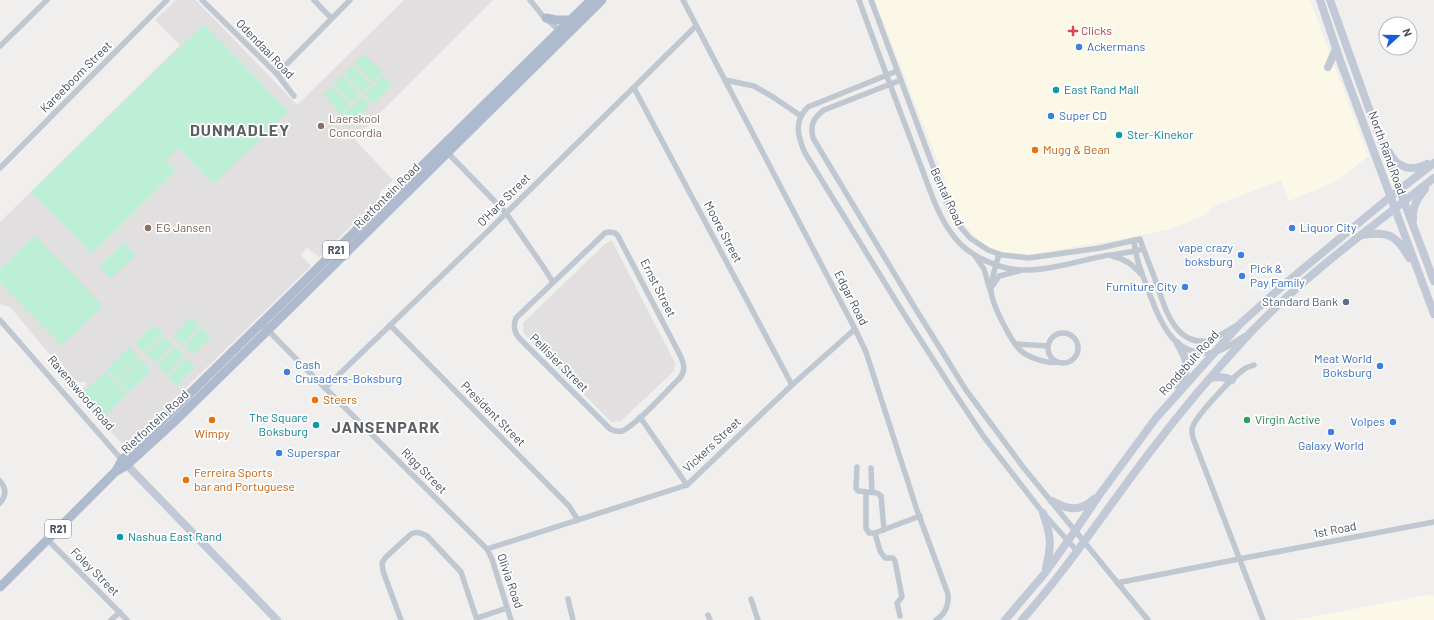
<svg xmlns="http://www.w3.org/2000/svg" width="1434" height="620" viewBox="0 0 1434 620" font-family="Barlow,sans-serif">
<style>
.commercial{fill:#fcf8e7}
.education{fill:#e2dfe0}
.green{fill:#bcefd5}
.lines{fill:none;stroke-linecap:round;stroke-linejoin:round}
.street{stroke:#bfc7d0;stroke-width:5.5}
.secondary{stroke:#c1c9d7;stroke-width:8}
.primary{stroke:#aebacd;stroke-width:9}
.health-dot{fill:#e0444e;stroke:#fff;stroke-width:1.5}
.shop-dot{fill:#3f7fe0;stroke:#fff;stroke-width:1.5}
.culture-dot{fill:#0f9aa8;stroke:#fff;stroke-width:1.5}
.education-dot{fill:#8d6e63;stroke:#fff;stroke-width:1.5}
.food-dot{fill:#e8710a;stroke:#fff;stroke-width:1.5}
.service-dot{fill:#5c6f8a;stroke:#fff;stroke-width:1.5}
.leisure-dot{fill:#2e9e5b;stroke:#fff;stroke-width:1.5}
.labels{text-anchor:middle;stroke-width:3.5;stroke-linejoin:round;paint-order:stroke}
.shield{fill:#fff;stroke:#7e848d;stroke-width:1}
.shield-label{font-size:11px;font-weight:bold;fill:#464f5c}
.health-label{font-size:12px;fill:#be3a42;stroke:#fff;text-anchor:start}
.shop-label{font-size:12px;fill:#366cbe;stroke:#fff;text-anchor:start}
.street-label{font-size:12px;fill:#464f5c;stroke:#fff}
.culture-label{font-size:12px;fill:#0d838f;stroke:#fff;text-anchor:start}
.education-label{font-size:12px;fill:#785e54;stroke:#fff;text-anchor:start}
.food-label{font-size:12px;fill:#c56008;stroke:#fff;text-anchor:start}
.service-label{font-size:12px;fill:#4e5e75;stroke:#fff;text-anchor:end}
.leisure-label{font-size:12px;fill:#27864d;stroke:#fff;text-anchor:start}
.district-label{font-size:16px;font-weight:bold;letter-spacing:1px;fill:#5b5e63;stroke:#fff}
</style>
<rect width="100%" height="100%" fill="#f1eeee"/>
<g class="commercial">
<polygon points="875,0 1310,0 1368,156 1350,171 1338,180 1289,201 1281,180 1213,206 1208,214 1170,229 1134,237 1031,254 999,252 980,242 960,219"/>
<polygon points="1433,594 1434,597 1434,620 1295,620"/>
</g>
<g class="education">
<polygon points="176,0 196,0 297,105 404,0 493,0 354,139 393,180 380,192 381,197 319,257 307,248 301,255 311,266 125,447 77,394 87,384 83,381 81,383 74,380 59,359 51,356 11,308 0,304 0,222 180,45 155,20"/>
<polygon points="612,241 675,363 674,371 621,421 611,422 523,332 523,323 606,243"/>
</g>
<g class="green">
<polygon points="204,24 289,112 213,184 178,148 165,161 176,171 92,254 31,192"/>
<polygon points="364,54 383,73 373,82 355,63"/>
<polygon points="353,65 371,84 362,93 344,74"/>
<polygon points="342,75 360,95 351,103 333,84"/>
<polygon points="384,76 392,85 373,104 364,94"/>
<polygon points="332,86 350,105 341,114 323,94"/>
<polygon points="362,97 370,106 351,124 342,115"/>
<polygon points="35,235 103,306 62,346 0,283 0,269"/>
<polygon points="124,242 136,255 111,279 99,267"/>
<polygon points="191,317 200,326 182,345 173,336"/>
<polygon points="153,325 163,334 144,353 135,344"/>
<polygon points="202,328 211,337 193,355 184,346"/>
<polygon points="164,336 173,345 155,363 146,354"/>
<polygon points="175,346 184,355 166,374 157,365"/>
<polygon points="129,347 140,359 117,381 106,370"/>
<polygon points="186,358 195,367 177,386 168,377"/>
<polygon points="140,359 151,371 128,393 118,382"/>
<polygon points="105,372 127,394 104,417 82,394"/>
</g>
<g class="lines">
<g class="street">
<polyline points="202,0 277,74 294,96"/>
<polyline points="314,0 331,18"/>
<polyline points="530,0 542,15 562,33"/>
<path d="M 683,0 L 855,329 L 866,352 L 917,510 L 948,594 C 949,605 946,614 936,620"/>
<path d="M 859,0 C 878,52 897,104 917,156 C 928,183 936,215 955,238 C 970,257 1001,270 1024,270 C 1049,270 1075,262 1099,257 C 1114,254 1129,253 1143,249"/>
<path d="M 871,0 L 947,204 L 957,223 L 970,238 L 988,250 L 1002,255 L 1029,258 L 1100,248 L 1140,239 C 1145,254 1151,268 1156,282 C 1162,299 1167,319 1180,332 C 1187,339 1196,342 1206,341 C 1217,339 1226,331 1236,326"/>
<polyline points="0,46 47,0"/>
<path d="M 897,71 L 808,107 C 793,121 798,137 805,153 L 904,314 L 954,392 L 984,437 L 1043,513 L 1077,551"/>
<polyline points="277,74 350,0"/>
<polyline points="725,80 754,86 773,97 801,116"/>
<path d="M 901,80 L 824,110 C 813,118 810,125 813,138 L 912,303 L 966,390 L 1023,467 L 1148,620"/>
<polyline points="634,88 792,385"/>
<polyline points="446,151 506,213 540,262 553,282"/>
<polyline points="0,168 167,0"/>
<path d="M 609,232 L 615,233 L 618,236 L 680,355 C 684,364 686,370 680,378 C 666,391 638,424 622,431 C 617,432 614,431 610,429 L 519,338 C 514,332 513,326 516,318 L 605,233 Z"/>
<path d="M 1134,240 C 1135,256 1141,271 1147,287 C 1159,318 1171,357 1212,353 C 1220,353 1236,341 1244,336"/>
<path d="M 999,254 C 996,266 991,278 991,290 C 991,303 1011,341 1020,350 C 1027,357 1047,364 1057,362"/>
<polyline points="975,256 984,269 990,290"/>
<path d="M 1112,256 C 1125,259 1132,264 1141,274"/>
<polyline points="993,285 999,276 1019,271"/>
<polyline points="0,320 122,460"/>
<polyline points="262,324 308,371 487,549 492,559 511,620"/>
<polyline points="390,325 569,506 578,520"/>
<circle cx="1063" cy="348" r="15"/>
<polyline points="1016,344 1048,346"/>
<path d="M 1254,365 C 1251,366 1248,367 1246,368 C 1234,375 1198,414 1193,426 C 1191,430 1192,433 1193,438 L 1263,620"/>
<polyline points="325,388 486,233 696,26"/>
<polyline points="640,417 687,485"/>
<polyline points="857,467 856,488 858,491 877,493 881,496 884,530"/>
<polyline points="871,468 872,492"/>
<path d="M 0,481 C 7,489 6,496 0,503"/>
<polyline points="866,492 866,528 869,533 875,533 920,516"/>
<polyline points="875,533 880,551 885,558 893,558 895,561 902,597 897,603 900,616"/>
<polyline points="48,540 127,620"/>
<polyline points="487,549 687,485 792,385 855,329"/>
<polyline points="1117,583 1239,559 1434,522"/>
<polyline points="568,599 573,620"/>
<polyline points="751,599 758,620"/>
<polyline points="708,615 710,620"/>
<polyline points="477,618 507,608"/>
<polyline points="111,620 120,612"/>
<path d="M 401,620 L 383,571 L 382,563 L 385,558 L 411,534 C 417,531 421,533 427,536 L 461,572 L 477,620"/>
</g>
<g class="secondary">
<polyline points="1320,0 1341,63 1434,314"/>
<polyline points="1330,0 1368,106 1434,281"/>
<polyline points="1328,67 1336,49"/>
<path d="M 1389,152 C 1397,168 1411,172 1427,164"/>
<path d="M 1413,220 C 1412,207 1417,199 1425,189"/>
<path d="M 1362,235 C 1388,231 1397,235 1409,258"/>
<path d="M 1178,344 C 1189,362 1189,369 1179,387"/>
<path d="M 1210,378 C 1218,377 1224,376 1232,380"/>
<polyline points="123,461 277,620"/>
<path d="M 1052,501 C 1068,510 1080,512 1094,499"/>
<path d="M 1043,513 C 1051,536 1052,543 1046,568"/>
<polyline points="1005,620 1045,573 1075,531 1100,494 1156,418 1240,324 1287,282 1390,197 1434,163"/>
<path d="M 1022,620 C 1069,567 1107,508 1150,452 C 1181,411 1215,371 1250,333 C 1305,275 1372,227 1434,178"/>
</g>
<g class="primary">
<polyline points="546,18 556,20 571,20"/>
<polyline points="117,471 127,465 173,423 268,330 602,0"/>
<polyline points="0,587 116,471 122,460 591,0"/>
</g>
</g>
<path class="health-dot" d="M1071 25h4v4h4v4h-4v4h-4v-4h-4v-4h4z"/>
<g class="shop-dot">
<circle cx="1079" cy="47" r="4"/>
<circle cx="1051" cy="116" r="4"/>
<circle cx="1292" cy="228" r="4"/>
<circle cx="1241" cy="255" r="4"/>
<circle cx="1242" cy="276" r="4"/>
<circle cx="1185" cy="287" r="4"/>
<circle cx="1380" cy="366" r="4"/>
<circle cx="287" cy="372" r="4"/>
<circle cx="1393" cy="422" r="4"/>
<circle cx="1331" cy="432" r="4"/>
<circle cx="279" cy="453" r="4"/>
</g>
<g class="culture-dot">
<circle cx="1056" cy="90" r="4"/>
<circle cx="1119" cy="135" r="4"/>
<circle cx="316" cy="425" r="4"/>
<circle cx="120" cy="537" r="4"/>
</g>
<g class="education-dot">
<circle cx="321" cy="126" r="4"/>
<circle cx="148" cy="228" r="4"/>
</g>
<g class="food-dot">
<circle cx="1035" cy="150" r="4"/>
<circle cx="315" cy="400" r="4"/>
<circle cx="212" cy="420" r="4"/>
<circle cx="186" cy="480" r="4"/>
</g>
<circle class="service-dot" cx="1346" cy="302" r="4"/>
<circle class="leisure-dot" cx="1247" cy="420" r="4"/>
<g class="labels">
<g class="shield">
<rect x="323" y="241" width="26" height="18" rx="3"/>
<rect x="45" y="520" width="26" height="18" rx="3"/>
</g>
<g class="shield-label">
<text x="336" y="254">R21</text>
<text x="58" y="533">R21</text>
</g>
<g class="health-label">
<text x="1081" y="35">Clicks</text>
</g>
<g class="shop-label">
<text x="1087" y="51">Ackermans</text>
<text x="1059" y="120">Super CD</text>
<text x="1300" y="232">Liquor City</text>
<text x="1233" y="252" text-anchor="end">vape crazy<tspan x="1233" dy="14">boksburg</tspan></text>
<text x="1250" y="273">Pick &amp;<tspan x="1250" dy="14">Pay Family</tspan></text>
<text x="1177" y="291" text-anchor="end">Furniture City</text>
<text x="1372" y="363" text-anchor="end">Meat World<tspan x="1372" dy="14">Boksburg</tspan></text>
<text x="295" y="369">Cash<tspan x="295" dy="14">Crusaders-Boksburg</tspan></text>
<text x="1385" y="426" text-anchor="end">Volpes</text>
<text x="1331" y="450" text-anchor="middle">Galaxy World</text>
<text x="287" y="457">Superspar</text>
</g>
<g class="street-label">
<text transform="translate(265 49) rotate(46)" y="4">Odendaal Road</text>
<text transform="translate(76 77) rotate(-45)" y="4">Kareeboom Street</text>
<text transform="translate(1387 153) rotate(70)" y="4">North Rand Road</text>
<text transform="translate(387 196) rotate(-45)" y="4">Rietfontein Road</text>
<text transform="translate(947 197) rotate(65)" y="4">Bental Road</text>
<text transform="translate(504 200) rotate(-45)" y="4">O'Hare Street</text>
<text transform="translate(723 232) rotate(62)" y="4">Moore Street</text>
<text transform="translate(658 288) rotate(63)" y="4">Ernst Street</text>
<text transform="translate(851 298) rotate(63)" y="4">Edgar Road</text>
<text transform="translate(559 363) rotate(45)" y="4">Pellisier Street</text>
<text transform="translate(1189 363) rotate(-48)" y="4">Rondebult Road</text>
<text transform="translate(81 393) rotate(49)" y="4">Ravenswood Road</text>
<text transform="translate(493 414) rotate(45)" y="4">President Street</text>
<text transform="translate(155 422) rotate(-43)" y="4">Rietfontein Road</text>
<text transform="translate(712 445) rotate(-43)" y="4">Vickers Street</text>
<text transform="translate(424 471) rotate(45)" y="4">Rigg Street</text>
<text transform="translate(1335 530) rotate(-11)" y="4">1st Road</text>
<text transform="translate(95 572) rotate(45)" y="4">Foley Street</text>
<text transform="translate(510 581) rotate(71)" y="4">Olivia Road</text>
</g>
<g class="culture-label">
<text x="1064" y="94">East Rand Mall</text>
<text x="1127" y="139">Ster-Kinekor</text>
<text x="308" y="422" text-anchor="end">The Square<tspan x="308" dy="14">Boksburg</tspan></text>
<text x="128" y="541">Nashua East Rand</text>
</g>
<g class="education-label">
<text x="329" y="123">Laerskool<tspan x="329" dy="14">Concordia</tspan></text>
<text x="156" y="232">EG Jansen</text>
</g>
<g class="food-label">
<text x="1043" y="154">Mugg &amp; Bean</text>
<text x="323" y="404">Steers</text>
<text x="212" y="438" text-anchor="middle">Wimpy</text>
<text x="194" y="477">Ferreira Sports<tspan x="194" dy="14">bar and Portuguese</tspan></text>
</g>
<g class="service-label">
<text x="1338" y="306">Standard Bank</text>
</g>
<g class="leisure-label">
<text x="1255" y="424">Virgin Active</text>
</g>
<g class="district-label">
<text x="240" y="136">DUNMADLEY</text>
<text x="386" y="433">JANSENPARK</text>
</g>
</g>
<g transform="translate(1398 36) rotate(69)"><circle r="19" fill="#ffffff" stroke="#b5b9be"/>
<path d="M0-3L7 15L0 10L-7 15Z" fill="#185be1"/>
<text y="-6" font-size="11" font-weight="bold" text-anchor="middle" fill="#464f5c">N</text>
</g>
</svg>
